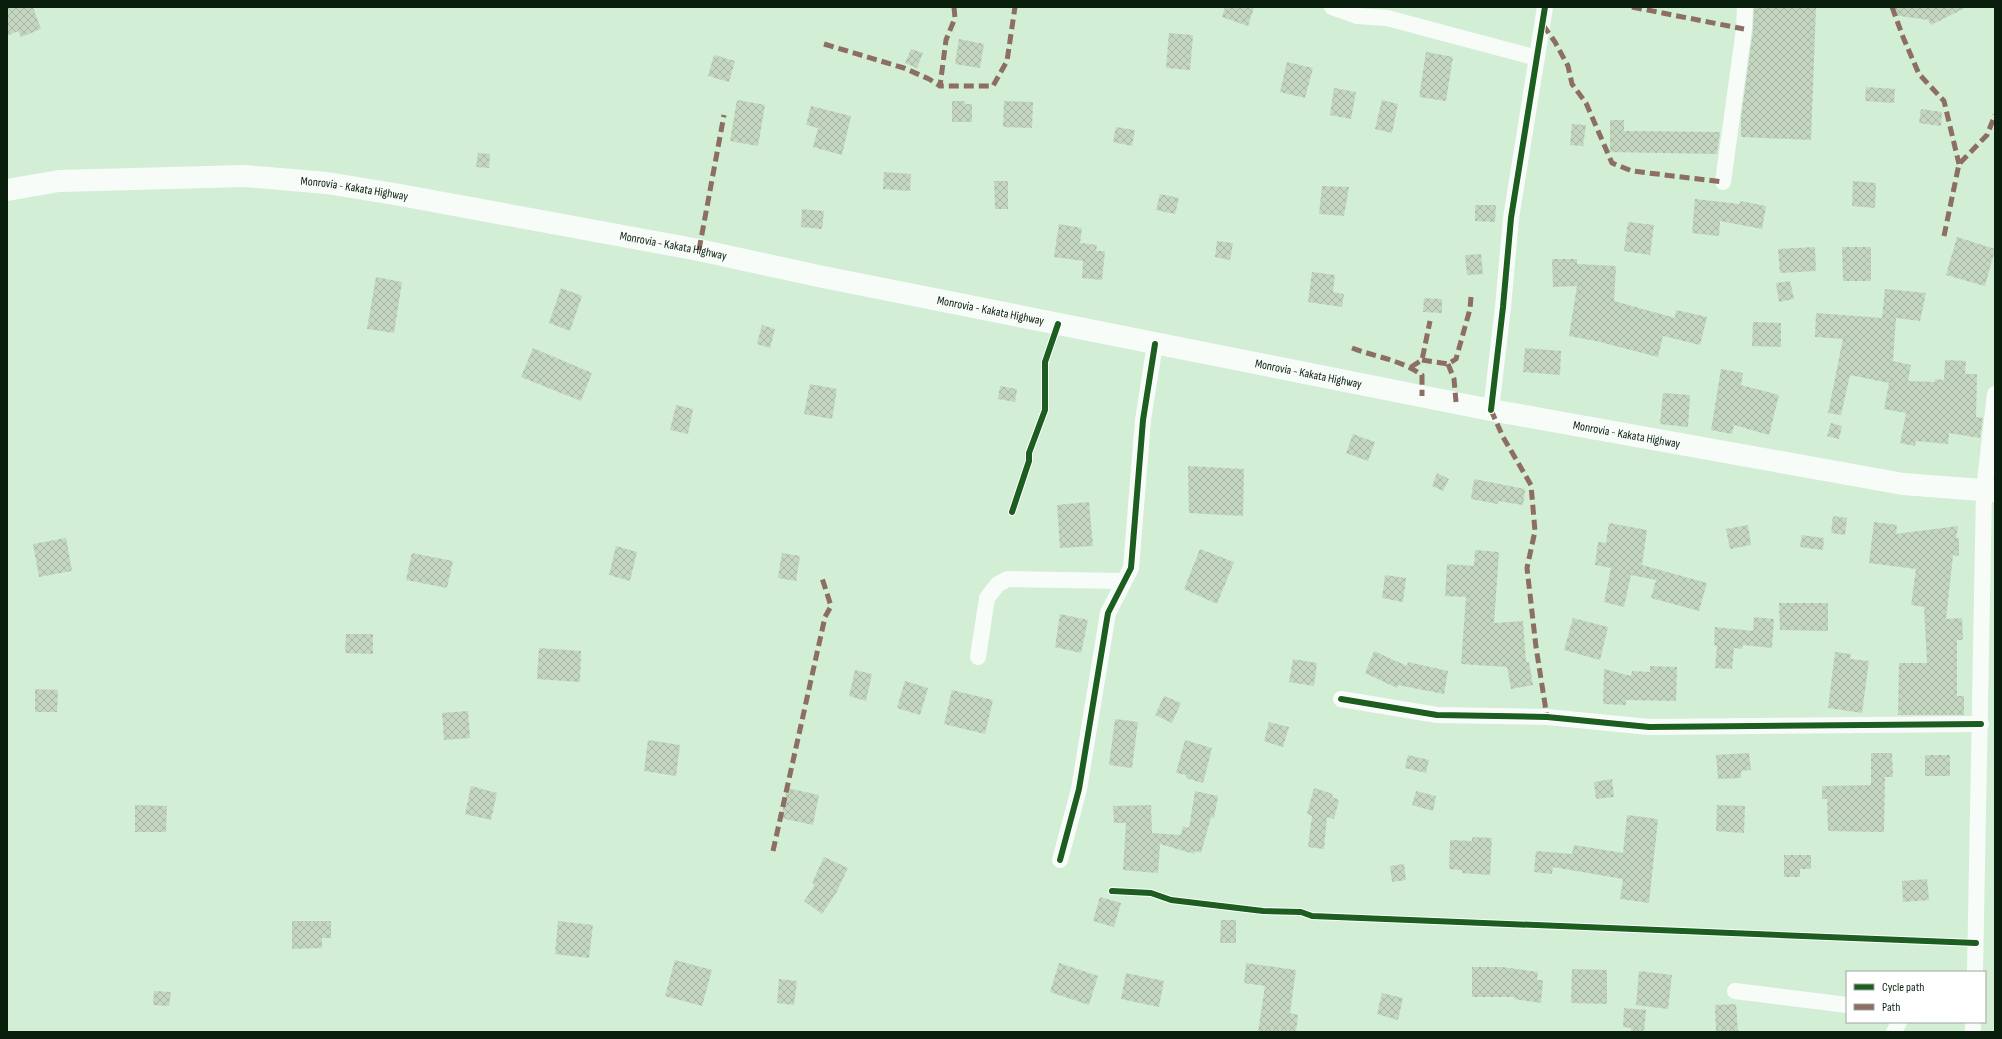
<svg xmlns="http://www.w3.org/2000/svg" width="2002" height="1039" viewBox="0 0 2002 1039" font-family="'Sofia Sans Condensed',sans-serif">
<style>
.building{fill:url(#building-cross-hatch)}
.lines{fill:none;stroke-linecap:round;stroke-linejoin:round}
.minor{stroke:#f8fcf9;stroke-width:16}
.trunk{stroke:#f8fcf9;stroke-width:22}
.quiet{stroke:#8d6e63;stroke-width:5;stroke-dasharray:10 5;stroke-linecap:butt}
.cycleway-casing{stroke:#fff;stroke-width:8}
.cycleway{stroke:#1b5e20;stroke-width:6}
.labels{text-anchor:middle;stroke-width:4;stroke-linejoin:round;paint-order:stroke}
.street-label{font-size:12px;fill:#0a1e0e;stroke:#fff}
</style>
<defs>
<pattern id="building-cross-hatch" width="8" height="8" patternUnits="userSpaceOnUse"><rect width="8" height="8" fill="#c5d6c0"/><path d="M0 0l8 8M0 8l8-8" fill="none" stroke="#a8b7a4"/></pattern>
</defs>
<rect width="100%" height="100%" fill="#d2eed5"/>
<g class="building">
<polygon points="7,7 33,7 41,29 21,37 18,31 7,36"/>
<polygon points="1225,7 1254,7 1248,26 1222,17"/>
<polygon points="1754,7 1816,7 1811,140 1741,137 1741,118 1753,30"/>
<polygon points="1894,7 1967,7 1931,25 1928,20 1893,15"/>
<polygon points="1169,33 1193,35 1190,70 1166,68"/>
<polygon points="959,39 984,44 980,68 955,64"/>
<polygon points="911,49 923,53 917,68 905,63"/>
<polygon points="1426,52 1453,57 1446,101 1419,97"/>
<polygon points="714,55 735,61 729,82 708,76"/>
<polygon points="1287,62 1313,68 1305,98 1280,92"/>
<polygon points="1866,87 1895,89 1894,103 1865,101"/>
<polygon points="1334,88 1356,92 1351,119 1330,115"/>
<polygon points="737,100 765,105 758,146 730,141"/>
<polygon points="1382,100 1398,104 1392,133 1375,129"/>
<polygon points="952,101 965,101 965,104 972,104 972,122 952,122"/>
<polygon points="1004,101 1033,102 1032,128 1003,127"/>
<polygon points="811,106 851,116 842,155 813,147 818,128 806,125"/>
<polygon points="1921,109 1942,112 1941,126 1919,123"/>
<polygon points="1610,120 1624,120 1624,131 1720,132 1717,154 1610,152"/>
<polygon points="1572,124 1586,125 1583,146 1570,145"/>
<polygon points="1116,127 1135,130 1132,146 1113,142"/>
<polygon points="478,153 490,154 489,168 476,167"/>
<polygon points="884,172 911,174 910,191 883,189"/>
<polygon points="994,181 1008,181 1008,209 995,209"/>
<polygon points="1853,181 1876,183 1875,208 1852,206"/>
<polygon points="1322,186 1349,187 1344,216 1319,214"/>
<polygon points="1160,194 1179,198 1175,214 1156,210"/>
<polygon points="1695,199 1740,204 1740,201 1766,206 1762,229 1720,221 1719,236 1692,233"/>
<polygon points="1475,205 1496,205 1495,222 1475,221"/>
<polygon points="802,209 824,211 822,229 801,227"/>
<polygon points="1628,222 1654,225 1650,255 1624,251"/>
<polygon points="1059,224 1082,228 1080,243 1097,245 1096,251 1105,251 1102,280 1082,278 1083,261 1054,257"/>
<polygon points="1957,237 1995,249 1985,286 1946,275"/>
<polygon points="1217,241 1233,243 1230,260 1215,257"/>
<polygon points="1815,247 1816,271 1780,273 1778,249"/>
<polygon points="1842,247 1871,247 1871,281 1843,281"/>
<polygon points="1481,254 1483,274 1467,275 1465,255"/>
<polygon points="1552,259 1577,259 1577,264 1616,266 1614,301 1675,318 1676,310 1707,317 1700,345 1663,336 1658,357 1596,341 1569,336 1577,286 1553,287"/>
<polygon points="1312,272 1335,275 1333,292 1344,294 1342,307 1308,302"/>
<polygon points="376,277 402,282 394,333 367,329"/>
<polygon points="1790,281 1794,299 1779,302 1776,283"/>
<polygon points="561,288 582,296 570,331 549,323"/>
<polygon points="1885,289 1926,293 1920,321 1896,318 1893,361 1911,365 1908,381 1935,382 1935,379 1944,380 1945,360 1966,361 1965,374 1977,374 1976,417 1983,418 1980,438 1949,433 1948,444 1916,441 1915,446 1900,443 1906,413 1884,409 1889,383 1850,375 1841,415 1828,413 1843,339 1815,337 1816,313 1882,318"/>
<polygon points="1424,298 1442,299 1442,313 1423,312"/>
<polygon points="1753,322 1781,323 1781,347 1752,346"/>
<polygon points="762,325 775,329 770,348 757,344"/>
<polygon points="533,348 592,373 581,401 521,377"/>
<polygon points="1525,348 1561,351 1560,375 1523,372"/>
<polygon points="1721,369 1743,373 1741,385 1779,395 1769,435 1734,425 1732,434 1711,430"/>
<polygon points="810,384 837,389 832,419 804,414"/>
<polygon points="1000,386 1017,389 1015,402 998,399"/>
<polygon points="1663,393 1690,395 1688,427 1660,424"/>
<polygon points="676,405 693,409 688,434 670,430"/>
<polygon points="1831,423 1842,426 1839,439 1827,436"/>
<polygon points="1353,434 1375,442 1368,461 1346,453"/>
<polygon points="1188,466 1244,469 1243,516 1189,513"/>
<polygon points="1437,473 1449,479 1443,491 1432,486"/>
<polygon points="1474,479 1525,489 1523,505 1498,501 1498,504 1471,499"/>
<polygon points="1089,502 1093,546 1060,548 1057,505"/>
<polygon points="1833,516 1847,518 1845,535 1831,533"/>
<polygon points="1874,522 1897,525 1896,534 1958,526 1956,538 1959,538 1959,556 1953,555 1946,619 1962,618 1963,640 1957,640 1957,696 1964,696 1964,715 1898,715 1899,663 1927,663 1924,607 1911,605 1916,569 1869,563"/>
<polygon points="1609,523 1647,530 1642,565 1707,583 1699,611 1651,598 1656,580 1631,575 1624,607 1604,602 1611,568 1595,565 1598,542 1606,543"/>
<polygon points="1748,525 1751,545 1730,549 1726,529"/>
<polygon points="1802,535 1824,538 1823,550 1800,547"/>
<polygon points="66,538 72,571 39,577 33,544"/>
<polygon points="616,546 637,552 630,581 609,575"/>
<polygon points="1200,549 1234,562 1217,604 1184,589"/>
<polygon points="1475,550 1499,552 1494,623 1523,621 1526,662 1529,662 1533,685 1511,689 1507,667 1461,664 1466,597 1445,596 1447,564 1474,566"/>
<polygon points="412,553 453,561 447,588 406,580"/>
<polygon points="782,553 800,556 796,581 778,578"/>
<polygon points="1385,575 1406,578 1403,602 1382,598"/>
<polygon points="1779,603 1828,603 1828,631 1780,630"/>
<polygon points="1060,614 1088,620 1081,653 1055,647"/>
<polygon points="1754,617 1774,619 1772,648 1743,645 1742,649 1734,648 1732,669 1715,668 1717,646 1714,645 1715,627 1753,631"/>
<polygon points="1573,618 1608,627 1600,660 1564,650"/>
<polygon points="346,634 373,634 373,654 345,653"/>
<polygon points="539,648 581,651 580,682 537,679"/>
<polygon points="1374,651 1407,666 1408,662 1448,671 1444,694 1398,685 1397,688 1365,673"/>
<polygon points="1835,652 1851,654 1850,659 1869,661 1862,713 1828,708"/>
<polygon points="1293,659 1317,663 1314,686 1289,682"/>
<polygon points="1650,666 1677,667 1676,701 1626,700 1626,705 1603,704 1604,669 1631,676 1632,671 1650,672"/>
<polygon points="855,670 872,674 866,701 849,696"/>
<polygon points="905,681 928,688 920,715 897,708"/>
<polygon points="35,689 58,690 57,712 35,712"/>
<polygon points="952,690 993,700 985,734 944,724"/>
<polygon points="1164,696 1181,703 1172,723 1155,715"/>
<polygon points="468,711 470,738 444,740 442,713"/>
<polygon points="1115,719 1138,722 1132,768 1109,765"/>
<polygon points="1269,722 1289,727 1283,747 1264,741"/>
<polygon points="648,740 680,745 676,776 644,771"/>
<polygon points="1185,740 1212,748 1203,783 1186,778 1186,775 1176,773"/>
<polygon points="1749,753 1751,770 1741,771 1741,778 1718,779 1716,755"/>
<polygon points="1871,753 1892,753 1893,777 1885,777 1884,832 1828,831 1827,799 1822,799 1822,786 1871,785"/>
<polygon points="1408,755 1429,760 1426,773 1405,768"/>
<rect x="1925" y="755" width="25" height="21"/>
<polygon points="1612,779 1614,797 1596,799 1594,782"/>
<polygon points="471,786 497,793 491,820 465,814"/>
<polygon points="787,788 819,795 813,825 781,818"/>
<polygon points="1314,788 1333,794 1332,797 1339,800 1334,819 1327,817 1324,849 1308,847 1312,816 1307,814"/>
<polygon points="1195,791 1218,796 1214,818 1211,817 1201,853 1195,851 1194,854 1160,844 1158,873 1123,870 1126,823 1114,823 1113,806 1151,805 1152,833 1181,835 1183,826 1189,828"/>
<polygon points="1416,791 1436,796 1433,811 1412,805"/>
<polygon points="135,805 167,806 166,832 135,832"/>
<polygon points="1717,805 1745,806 1744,833 1716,831"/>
<polygon points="1627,815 1658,819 1649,903 1620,899 1623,879 1553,867 1552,874 1534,872 1536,851 1572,854 1574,845 1623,853"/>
<polygon points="1472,837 1492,838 1490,875 1462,873 1462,870 1449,869 1450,840 1472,841"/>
<polygon points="1784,855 1811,855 1811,869 1800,869 1800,877 1784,877"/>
<polygon points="824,857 848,868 836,893 822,914 804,901 815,885 812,883"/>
<polygon points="1404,864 1406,880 1392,882 1390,866"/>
<polygon points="1927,879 1929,900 1903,902 1902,881"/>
<polygon points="1100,897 1121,903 1114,927 1093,921"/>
<polygon points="1221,920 1236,920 1236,943 1220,943"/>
<polygon points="292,921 331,921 331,938 322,938 322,948 292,949"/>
<polygon points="558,921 593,925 589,958 555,954"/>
<polygon points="675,960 712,970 702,1006 665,996"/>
<polygon points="1059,963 1098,976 1089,1005 1050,992"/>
<polygon points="1246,963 1296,970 1290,1013 1298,1015 1296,1032 1258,1032 1265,986 1244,983"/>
<polygon points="1472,967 1502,967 1538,972 1537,980 1543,980 1541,1003 1514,999 1515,997 1472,997"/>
<polygon points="1572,969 1607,970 1607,1004 1571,1003"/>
<polygon points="1639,971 1672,975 1668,1009 1636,1005"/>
<polygon points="1126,973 1164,981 1159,1007 1121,999"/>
<polygon points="779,979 797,981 794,1005 777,1003"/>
<polygon points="154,991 171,992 169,1006 153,1005"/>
<polygon points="1382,993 1403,998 1398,1020 1377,1014"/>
<polygon points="1736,1004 1738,1032 1716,1032 1715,1005"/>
<polygon points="1624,1008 1646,1010 1644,1032 1631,1031 1631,1028 1623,1027"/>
</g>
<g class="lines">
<g class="minor">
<polyline points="1332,7 1357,16 1387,18 1537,58"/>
<polyline points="1723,182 1744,29 1745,7"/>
<polyline points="1491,410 1503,307 1511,218 1545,7"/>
<polyline points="978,657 987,598 998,584 1008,579 1123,581"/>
<polyline points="1341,699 1437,715 1547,717 1649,727 1981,724"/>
<polyline points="1060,860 1079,789 1108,613 1131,568 1143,420 1155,344"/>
<polyline points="1975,972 1984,490 1995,394"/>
<polyline points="1735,991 1847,1005"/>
<polyline points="1973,1022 1973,1032"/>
<polyline points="1894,1032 1899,1022"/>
</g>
<path class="trunk" id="s1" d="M 7,190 L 59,181 L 245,176 L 327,183 L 400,195 L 699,250 L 823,277 L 1491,410 L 1903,484 L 1995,491"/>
<g class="quiet">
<polyline points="954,7 955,18 946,40 940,86 993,86 1007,61 1015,7"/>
<polyline points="1632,7 1744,29"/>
<polyline points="1892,7 1903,37 1919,74 1944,101 1959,164"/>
<polyline points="1543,25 1555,42 1568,66 1572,84 1586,103 1612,163 1632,171 1723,182"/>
<polyline points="824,44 904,68 929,79 940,86"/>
<polyline points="1944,236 1959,164 1987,135 1995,115"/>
<polyline points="699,250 724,115"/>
<path d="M 1352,348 C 1376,357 1401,360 1422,375 L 1422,396"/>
<polyline points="1422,360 1448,364 1456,359 1470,309 1471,297"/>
<polyline points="1448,364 1454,379 1456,402"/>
<polyline points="1411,367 1422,360 1430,321"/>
<polyline points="1491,410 1503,437 1531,485 1535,531 1527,568 1536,647 1547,717"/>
<polyline points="773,851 825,617 831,606 821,575"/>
</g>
<defs>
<g id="cycleway">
<polyline points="1491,410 1503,307 1511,218 1545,7"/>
<polyline points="1012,512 1029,461 1029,453 1045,410 1045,362 1058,324"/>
<polyline points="1341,699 1437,715 1547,717 1649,727 1981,724"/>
<polyline points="1060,860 1079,789 1108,613 1131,568 1143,420 1155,344"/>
<polyline points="1112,891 1151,893 1171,900 1263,911 1301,912 1312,916 1976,943"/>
</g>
</defs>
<use href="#cycleway" class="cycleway-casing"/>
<use href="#cycleway" class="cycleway"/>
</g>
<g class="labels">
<g class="street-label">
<text dy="4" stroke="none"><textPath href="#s1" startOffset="349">Monrovia - Kakata Highway</textPath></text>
<text dy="4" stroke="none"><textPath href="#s1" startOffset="673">Monrovia - Kakata Highway</textPath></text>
<text dy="4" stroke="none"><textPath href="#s1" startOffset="997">Monrovia - Kakata Highway</textPath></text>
<text dy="4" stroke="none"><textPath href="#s1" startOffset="1321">Monrovia - Kakata Highway</textPath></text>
<text dy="4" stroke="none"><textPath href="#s1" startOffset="1645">Monrovia - Kakata Highway</textPath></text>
</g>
</g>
<rect width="2002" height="1039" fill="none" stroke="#0a1e0e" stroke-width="16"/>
<rect x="1846" y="971" width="140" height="52" fill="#ffffff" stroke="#9da59f"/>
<rect x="1854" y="984" width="20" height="6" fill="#1b5e20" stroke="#9da59f"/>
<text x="1882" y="991" font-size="12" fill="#0a1e0e">Cycle path</text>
<rect x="1854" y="1004" width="20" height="6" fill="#8d6e63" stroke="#9da59f"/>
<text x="1882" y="1011" font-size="12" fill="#0a1e0e">Path</text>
</svg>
